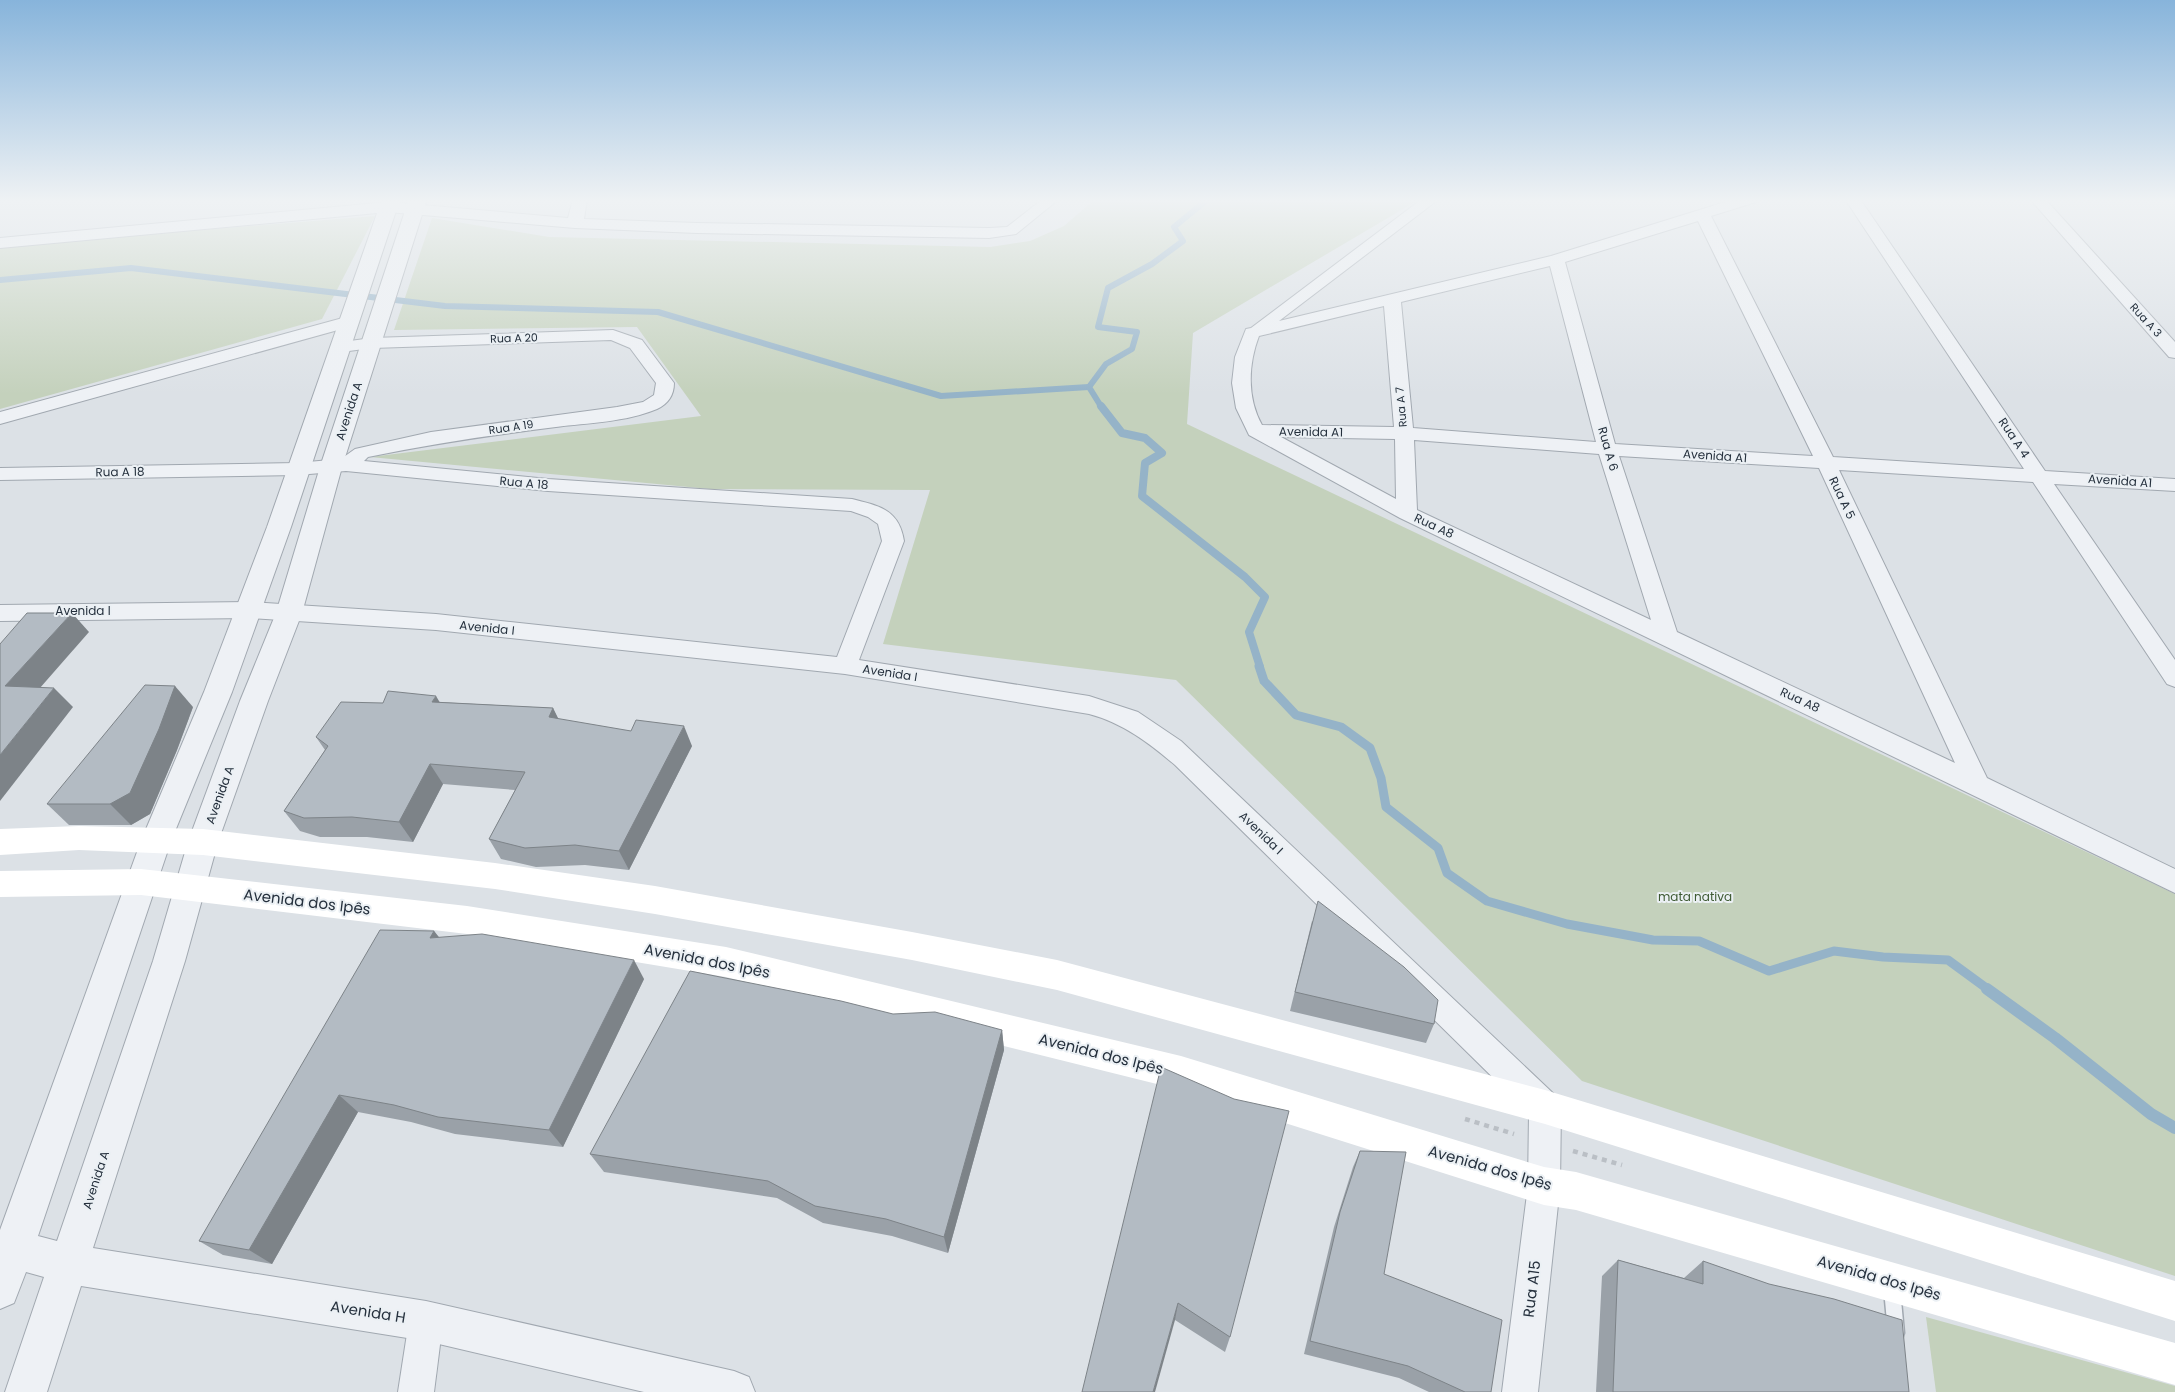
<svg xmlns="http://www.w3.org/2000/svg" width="2175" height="1392" viewBox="0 0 2175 1392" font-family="Poppins,sans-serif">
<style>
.green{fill:#c4d1bc}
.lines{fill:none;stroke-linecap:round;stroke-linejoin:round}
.stream-far3{stroke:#95b3c8;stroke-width:6}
.stream-far2{stroke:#95b3c8;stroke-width:8}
.stream-far1{stroke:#95b3c8;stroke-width:9}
.stream{stroke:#95b3c8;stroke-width:12}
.service-casing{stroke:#a1a8b0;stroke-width:3}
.minor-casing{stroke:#a1a8b0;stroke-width:2}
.tertiary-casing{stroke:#a1a8b0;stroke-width:2}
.path{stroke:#babfc5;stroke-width:4.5;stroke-dasharray:5 5;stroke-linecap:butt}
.service{fill:#eef1f5;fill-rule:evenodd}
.minor{fill:#eef1f5;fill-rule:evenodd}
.tertiary{fill:#eef1f5;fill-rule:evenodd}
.secondary{fill:#fff;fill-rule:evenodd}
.wall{fill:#9aa1a8}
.shaded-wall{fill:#7d8388}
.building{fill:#b3bbc3;stroke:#7d8388}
.labels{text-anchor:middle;stroke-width:4;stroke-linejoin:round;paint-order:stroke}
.far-street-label{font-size:11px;fill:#25303d;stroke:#ebf0f4}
.street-label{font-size:12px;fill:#25303d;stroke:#ebf0f4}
.park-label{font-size:12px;fill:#3d5932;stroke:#ebf0f4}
.near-street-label{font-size:15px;fill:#25303d;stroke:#ebf0f4}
</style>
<rect width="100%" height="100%" fill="#dce1e6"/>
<g class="green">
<polygon points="1095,199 1420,199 1193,333 1187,424 2175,894 2175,1276 1582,1081 1176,680 883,644 930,490 710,489 370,457 701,416 637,327 394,330 432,218 549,237 990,247 1030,241 1064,226"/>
<polygon points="375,216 322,319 0,409 0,246"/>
<polygon points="1926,1317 2175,1386 2175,1392 1936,1392"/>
</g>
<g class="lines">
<g class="stream-far3">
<polyline points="0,280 131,268 445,306 658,312 941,396 1089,387"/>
<polyline points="1102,408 1089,387 1106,364 1132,349 1137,332 1098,327 1108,288 1152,264 1183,241 1174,227 1208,199"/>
</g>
<polyline class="stream-far2" points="1101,406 1122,433 1145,438 1162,453 1145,463 1142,496 1245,577 1265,597 1249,632 1260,667"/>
<polyline class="stream-far1" points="1259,666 1264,681 1296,715 1341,727 1370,748 1381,778 1386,807 1438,848 1447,873 1487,901 1567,924 1653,940 1699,941 1769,971 1834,951 1883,957 1948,960 1989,990"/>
<polyline class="stream" points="1987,989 2055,1038 2151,1114 2175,1128"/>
<defs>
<polygon id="service" points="1892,1281 1898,1283 1900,1289 1904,1333 1902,1339 1896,1341 1890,1339 1888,1333 1884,1289 1886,1283"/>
<g id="minor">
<polygon points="573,199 587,199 584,219 697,223 989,228 1007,227 1043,199 1059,199 1016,234 989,238 697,233 575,228 388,212 0,248 0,238 388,202 568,218"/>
<path d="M 1422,199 L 1439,199 L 1279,321 L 1551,256 L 1735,199 L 1758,199 L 1756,202 L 1711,216 L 1833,457 L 2024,469 L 1845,199 L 1860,199 L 2045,471 L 2175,479 L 2175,491 L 2054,484 L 2175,660 L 2175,687 L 2167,684 L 2033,482 L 1839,470 L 1987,778 L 2175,869 L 2175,893 L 1400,518 L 1249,435 L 1236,408 L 1232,383 L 1235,357 L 1246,329 L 1251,328 ZM 1698,221 L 1813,456 L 1615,444 L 1565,262 ZM 1550,266 L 1596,442 L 1413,428 L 1401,302 ZM 1384,306 L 1394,427 L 1262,425 C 1247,398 1248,365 1259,336 ZM 1281,437 L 1395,439 L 1396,499 ZM 1414,440 L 1599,454 L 1651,620 L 1417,510 ZM 1619,456 L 1819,468 L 1955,763 L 1677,632 Z"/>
<polygon points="2030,199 2045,199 2175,342 2175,358 2169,357"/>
<polygon points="350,316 356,317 359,321 356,325 0,424 0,412"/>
<path d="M 613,330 L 642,340 L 674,383 C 674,395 668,404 657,409 C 626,422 588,423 556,427 C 493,435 431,444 368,457 L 364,461 L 548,479 L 852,499 C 879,506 899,509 904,541 L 859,660 L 1089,696 L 1138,712 L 1181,741 L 1556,1096 L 1561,1107 L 1560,1186 L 1538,1392 L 1502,1392 L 1528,1186 L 1529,1113 L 1175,765 C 1149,743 1123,723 1089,714 L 845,674 L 436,630 L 249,618 L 0,621 L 0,605 L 249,602 L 436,614 L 837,657 L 882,541 L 878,524 L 868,517 L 851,511 L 548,491 L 346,471 L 297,475 L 0,480 L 0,468 L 297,463 L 341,459 L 355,449 L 431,432 L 617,407 L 643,402 L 654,395 L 656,383 L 630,348 L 611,340 L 372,348 L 341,352 L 335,351 L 332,347 L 335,343 L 372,338 Z"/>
<polygon points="426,1304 438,1309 443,1321 434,1392 398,1392 409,1321 414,1309"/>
</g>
<polygon id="tertiary" points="382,199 400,199 291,527 232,692 171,841 38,1236 57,1241 153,961 188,842 240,701 276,613 320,467 409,199 427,199 342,467 302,613 268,701 218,842 185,961 93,1248 426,1301 734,1371 749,1377 755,1392 644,1392 426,1341 81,1286 47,1392 5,1392 44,1277 26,1272 14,1303 0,1309 0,1230 141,841 204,692 267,527"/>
</defs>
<use href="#service" class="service-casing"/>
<use href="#minor" class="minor-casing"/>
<use href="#tertiary" class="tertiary-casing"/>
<g class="path">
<polyline points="1465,1119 1514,1134"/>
<polyline points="1573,1151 1622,1165"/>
</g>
<use href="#service" class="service"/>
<use href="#minor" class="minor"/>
<use href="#tertiary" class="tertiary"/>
<g class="secondary">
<polygon points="79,826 203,829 495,863 655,886 912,932 1057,960 1545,1090 2175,1281 2175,1321 1545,1124 1057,990 912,960 655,914 495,889 203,855 79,850 0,855 0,829"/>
<polygon points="141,869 467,906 726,947 1181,1056 1544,1167 1576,1172 2175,1343 2175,1385 1576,1210 1544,1205 1181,1090 726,977 467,934 141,895 0,897 0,871"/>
</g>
</g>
<g class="wall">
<polygon points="439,702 553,708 558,719 692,746 629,870 585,865 536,867 501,859 489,839 515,790 443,784 413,842 367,837 320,837 300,831 284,811 325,750 316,737 383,703"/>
<polygon points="193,707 177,750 150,814 131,825 69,825 47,804"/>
<polygon points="1312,921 1434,1024 1426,1043 1290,1011"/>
<polygon points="434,931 439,937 644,979 563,1147 455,1134 411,1122 358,1112 272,1264 223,1255 199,1241"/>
<polygon points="893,1014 1002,1030 1004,1050 948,1253 892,1236 823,1223 777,1198 604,1172 590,1154"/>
<polygon points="1161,1067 1230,1337 1225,1352 1175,1320"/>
<polygon points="1360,1151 1384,1274 1491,1392 1429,1392 1399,1378 1304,1354 1334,1227 1353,1167"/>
<polygon points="1618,1260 1684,1278 1703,1261 1909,1392 1596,1392 1602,1276"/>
</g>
<g class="shaded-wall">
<polygon points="72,613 89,632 25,705 5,686"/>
<polygon points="175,686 193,707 177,750 150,814 131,825 110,804"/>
<polygon points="54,688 73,707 0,801 0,755"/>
<polygon points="436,696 448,716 432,702"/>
<polygon points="553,708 563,728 549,717"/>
<polygon points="684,726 692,746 629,870 619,851"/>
<polygon points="430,764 443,784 413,842 399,822"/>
<polygon points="434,931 449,951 430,938"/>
<polygon points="634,960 644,979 563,1147 549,1130"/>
<polygon points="1002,1030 1004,1050 948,1253 944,1237"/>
<polygon points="339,1095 358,1112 272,1264 249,1250"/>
<polygon points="1178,1303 1175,1320 1155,1392 1153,1392"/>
</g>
<g class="building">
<polygon points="27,613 72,613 5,686 54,688 0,755 0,644"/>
<polygon points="145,685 175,686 159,729 130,793 110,804 47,804"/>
<polygon points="388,691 436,696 432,702 553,708 549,717 631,731 636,720 684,726 619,851 575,845 525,848 489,839 525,772 430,764 399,822 352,817 304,818 284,811 328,746 316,737 341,702 383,703"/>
<polygon points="1318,901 1404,967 1438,1000 1434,1024 1295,992"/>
<polygon points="380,930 434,931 430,938 482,934 634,960 549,1130 438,1117 394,1105 339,1095 249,1250 199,1241"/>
<polygon points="690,971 841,1001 893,1014 935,1012 1002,1030 944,1237 886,1219 815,1206 768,1181 590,1154"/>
<polygon points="1161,1067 1234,1099 1289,1111 1230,1337 1178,1303 1153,1392 1082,1392"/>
<polygon points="1360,1151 1406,1152 1384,1274 1502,1320 1491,1392 1465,1392 1408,1366 1310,1341 1340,1212"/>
<polygon points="1618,1260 1703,1284 1703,1261 1769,1284 1834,1299 1902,1320 1909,1392 1613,1392"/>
</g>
<linearGradient id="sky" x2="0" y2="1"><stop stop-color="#87b4db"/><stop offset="0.51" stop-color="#eff2f4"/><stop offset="1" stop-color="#eff2f4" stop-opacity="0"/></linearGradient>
<rect width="2175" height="394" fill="url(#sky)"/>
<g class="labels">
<g class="far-street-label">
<text transform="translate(2146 320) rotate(48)" y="4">Rua A 3</text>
<text transform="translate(514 338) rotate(-2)" y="4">Rua A 20</text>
<text transform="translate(1401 407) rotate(-95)" y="4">Rua A 7</text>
<text transform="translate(511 427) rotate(-8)" y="4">Rua A 19</text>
</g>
<g class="street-label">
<text transform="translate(349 411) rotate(-72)" y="4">Avenida A</text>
<text transform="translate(1311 432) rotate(1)" y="4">Avenida A1</text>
<text transform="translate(2014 438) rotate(56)" y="4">Rua A 4</text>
<text transform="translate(1608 449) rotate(74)" y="4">Rua A 6</text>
<text transform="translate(1715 456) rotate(4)" y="4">Avenida A1</text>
<text transform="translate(120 472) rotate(-1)" y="4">Rua A 18</text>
<text transform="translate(2120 481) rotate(4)" y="4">Avenida A1</text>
<text transform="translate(524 483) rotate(5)" y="4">Rua A 18</text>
<text transform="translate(1842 498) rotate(65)" y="4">Rua A 5</text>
<text transform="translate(1434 526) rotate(25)" y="4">Rua A8</text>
<text x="83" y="615">Avenida I</text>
<text transform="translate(487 628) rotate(6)" y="4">Avenida I</text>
<text transform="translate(890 673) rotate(9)" y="4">Avenida I</text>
<text transform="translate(1800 700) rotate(25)" y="4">Rua A8</text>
<text transform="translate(220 795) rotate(-70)" y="4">Avenida A</text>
<text transform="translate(1261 833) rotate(44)" y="4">Avenida I</text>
<text transform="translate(96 1180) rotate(-72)" y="4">Avenida A</text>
</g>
<g class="park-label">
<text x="1695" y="901">mata nativa</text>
</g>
<g class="near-street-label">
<text transform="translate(307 902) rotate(7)" y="5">Avenida dos Ipês</text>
<text transform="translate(707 961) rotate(11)" y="5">Avenida dos Ipês</text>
<text transform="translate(1101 1054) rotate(14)" y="5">Avenida dos Ipês</text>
<text transform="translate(1490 1168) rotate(16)" y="5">Avenida dos Ipês</text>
<text transform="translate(1879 1278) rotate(16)" y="5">Avenida dos Ipês</text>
<text transform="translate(1532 1289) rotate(-83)" y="5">Rua A15</text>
<text transform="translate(368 1312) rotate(9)" y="5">Avenida H</text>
</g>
</g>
</svg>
